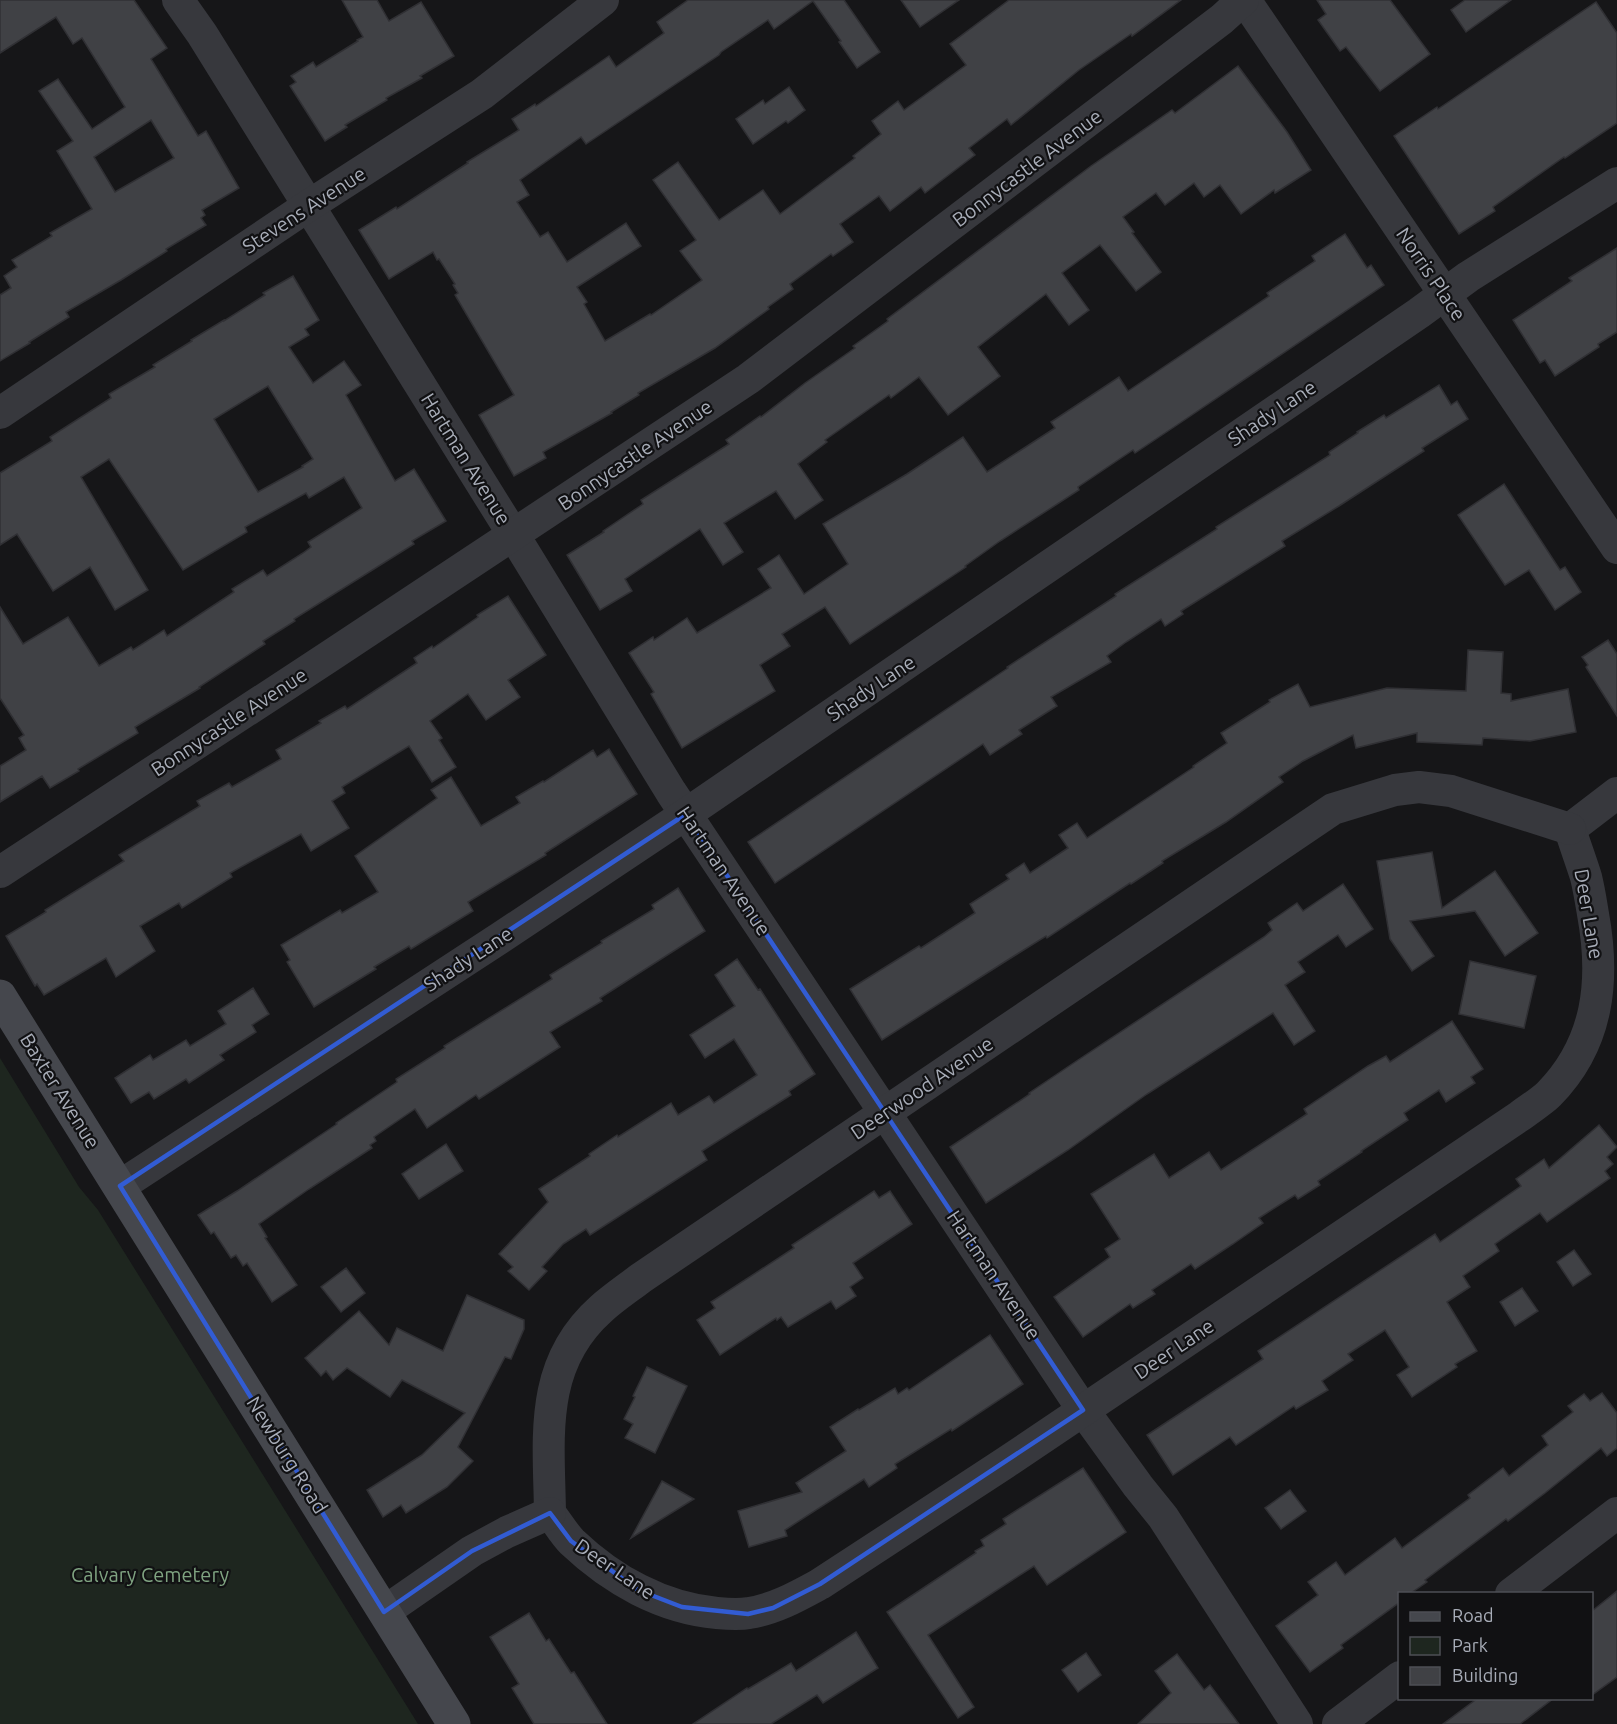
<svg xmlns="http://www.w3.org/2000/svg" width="1617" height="1724" viewBox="0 0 1617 1724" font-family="Ubuntu,sans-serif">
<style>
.green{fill:#1e261f}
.building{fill:#404145;stroke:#303034;stroke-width:1.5;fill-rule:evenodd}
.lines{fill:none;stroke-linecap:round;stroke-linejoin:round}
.minor{stroke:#37383d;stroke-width:32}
.secondary{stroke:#45474d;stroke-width:33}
.marked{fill:none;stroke:#325cd3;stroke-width:4.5;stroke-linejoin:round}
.labels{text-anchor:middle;stroke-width:4.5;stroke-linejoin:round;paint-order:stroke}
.street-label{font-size:20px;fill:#a8adb8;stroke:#111113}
.park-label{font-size:20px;fill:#7fa381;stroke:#111113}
</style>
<rect width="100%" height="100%" fill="#161618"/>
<polygon class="green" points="0,1058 79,1187 98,1210 418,1724 0,1724"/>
<g class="building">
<path d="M 0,0 L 134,0 L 167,48 L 151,59 L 198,136 L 206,131 L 239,188 L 202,210 L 205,215 L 201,218 L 206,225 L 166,249 L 167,251 L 121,280 L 66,312 L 69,317 L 29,342 L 30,343 L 0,361 L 0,295 L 11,288 L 4,276 L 17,267 L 12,260 L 52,236 L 50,233 L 92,209 L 57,151 L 73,141 L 39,91 L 58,79 L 92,129 L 125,107 L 82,38 L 73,44 L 56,17 L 0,53 ZM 151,120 L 174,158 L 115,192 L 94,157 Z"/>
<polygon points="342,0 377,0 389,21 421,2 454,56 420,76 422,78 386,98 387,100 345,125 347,127 325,141 290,86 296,82 291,76 313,62 316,67 358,41 357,40 363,37"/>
<polygon points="688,0 844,0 880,52 857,68 839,42 841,41 813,1 774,29 768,20 721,52 719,55 586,144 581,137 520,180 529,195 517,202 540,237 548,232 567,262 626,223 641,246 577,287 587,302 584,304 605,341 650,314 651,315 702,280 680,251 696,240 653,180 678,162 719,220 763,190 780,214 855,158 853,156 881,134 872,121 898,101 904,110 966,65 950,44 1009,0 1181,0 1132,36 1131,34 1079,70 1011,125 1007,119 969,148 975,155 925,193 921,187 890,211 879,196 840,224 853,242 833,256 831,254 790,284 793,289 768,307 769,309 715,348 638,393 639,395 611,412 612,413 543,452 546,458 514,476 479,415 514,395 455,295 458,293 453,285 455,284 439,259 437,260 433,252 389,279 359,230 396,207 397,209 468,163 467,162 519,130 512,119 535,104 536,106 609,56 616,67 664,33 657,22"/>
<polygon points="901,0 959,0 920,27"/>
<polygon points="1317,0 1390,0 1430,54 1380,91 1346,47 1340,51 1318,20 1326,14"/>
<polygon points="1465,0 1511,0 1466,32 1451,10"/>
<polygon points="1596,2 1617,33 1617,123 1565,158 1564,157 1493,207 1495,211 1459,234 1394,136 1437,107 1438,109"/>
<polygon points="1238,66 1287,132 1311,170 1275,193 1274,190 1241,214 1220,185 1204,197 1194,183 1165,205 1156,193 1123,217 1134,232 1132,233 1161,272 1136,291 1100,245 1062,273 1089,310 1069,325 1046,294 978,347 1000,376 948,415 919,377 891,398 889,395 825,440 827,442 798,464 823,500 795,519 776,491 724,523 743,552 723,565 700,529 625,579 632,591 600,610 567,555 604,532 603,531 643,504 641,500 729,444 726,440 760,416 761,417 805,383 855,348 853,346 888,321 887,319 1091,166 1172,110 1175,113"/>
<polygon points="789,87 805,110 788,123 786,121 753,144 736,119 763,100 765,104"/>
<polygon points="1345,234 1367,268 1371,265 1384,285 1177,425 1135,453 1133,450 1078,487 1079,490 1000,541 965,566 966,567 850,644 825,607 782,634 790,646 760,665 775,691 682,748 651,694 654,692 629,653 653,637 654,640 687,618 697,633 771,588 758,569 779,555 804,594 848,564 823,524 907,474 963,437 987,472 1055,428 1051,422 1119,377 1128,391 1269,296 1267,293 1315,261 1312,256"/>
<polygon points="1617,248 1617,332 1598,344 1599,347 1555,376 1545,360 1540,363 1513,320 1572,281 1569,278"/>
<path d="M 293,276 L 319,320 L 305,329 L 309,335 L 289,347 L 313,383 L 344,361 L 361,385 L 346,395 L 395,481 L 414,469 L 446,521 L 412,541 L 414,544 L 294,619 L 295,621 L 263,641 L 265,644 L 199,687 L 200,688 L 135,727 L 138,733 L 78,769 L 79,771 L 50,788 L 42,776 L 0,802 L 0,766 L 26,750 L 19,738 L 24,735 L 0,698 L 0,607 L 23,644 L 68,617 L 99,666 L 131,647 L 133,650 L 164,630 L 167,636 L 234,592 L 232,589 L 263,570 L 267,576 L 303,553 L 311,547 L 308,542 L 362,508 L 344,477 L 309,498 L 306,493 L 245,527 L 247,532 L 183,570 L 109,459 L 81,477 L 148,590 L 115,610 L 90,567 L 53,591 L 17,534 L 0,545 L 0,473 L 52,441 L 50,437 L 111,398 L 109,394 L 155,367 L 153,365 L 192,341 L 191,340 L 224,320 L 224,321 L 265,295 L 263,293 ZM 268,386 L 313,459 L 302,466 L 303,467 L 258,492 L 214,419 Z"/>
<polygon points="1439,385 1451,405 1457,401 1468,419 1422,448 1424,451 1339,506 1282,541 1285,546 1181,611 1183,614 1165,626 1161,619 1126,642 1107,656 1111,662 1051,697 1057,706 1019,730 1022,734 990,755 983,744 775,883 748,842 1008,668 1007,667 1116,596 1115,594 1217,529 1216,527 1330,455 1329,452 1358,433 1357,432 1384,415 1386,418"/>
<polygon points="1504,484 1560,570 1565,567 1581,592 1555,610 1529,570 1505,585 1458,515"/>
<polygon points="508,596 546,655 508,680 520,697 486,720 468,694 430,721 442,738 439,740 456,767 432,782 409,746 342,787 345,793 332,801 349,828 311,851 301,834 230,873 232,877 182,908 179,903 140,926 155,951 116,977 106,958 44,995 37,984 35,986 6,936 46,912 45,910 124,861 119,855 200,806 197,801 229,783 232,787 281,759 276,750 321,723 319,721 345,706 347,709 417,663 414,658 432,646 433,648 478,617 477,615"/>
<polygon points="1608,640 1617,654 1617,716 1586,667 1588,665 1582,657"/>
<polygon points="1468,650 1503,652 1501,693 1511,694 1511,701 1568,689 1576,732 1530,741 1483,738 1482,745 1417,742 1417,733 1356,748 1353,735 1303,761 1279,777 1283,782 1226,822 1162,861 1163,863 1131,884 1130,883 1047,938 1046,936 1006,961 882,1040 850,989 919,946 921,948 975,913 970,904 1009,879 1006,875 1024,863 1030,873 1068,848 1059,835 1077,823 1087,838 1194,767 1193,766 1227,743 1221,733 1270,702 1269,700 1298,684 1310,707 1387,688 1466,691"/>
<polygon points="609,749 637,794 545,853 546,855 468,902 473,911 411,949 409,946 374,967 376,969 314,1007 287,962 290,960 281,945 340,910 342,913 378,892 355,856 437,798 431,790 451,777 481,826 520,803 516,797 543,781 544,782 593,750 597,757"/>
<polygon points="1432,852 1442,908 1495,871 1538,933 1505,956 1475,911 1410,921 1434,956 1412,971 1390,939 1377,861"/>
<polygon points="1343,884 1373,929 1346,947 1338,935 1298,962 1305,972 1285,985 1315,1031 1294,1045 1273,1013 1147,1094 1068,1150 986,1203 950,1147 1030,1094 1029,1093 1078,1060 1264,937 1272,930 1268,923 1297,903 1303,911"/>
<polygon points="678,888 705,931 600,998 602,1001 550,1032 560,1047 479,1099 476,1095 427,1128 415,1109 374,1137 376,1141 370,1145 372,1148 309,1189 259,1224 267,1237 265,1238 297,1285 272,1302 247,1263 243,1266 236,1255 231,1258 214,1232 211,1234 198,1215 237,1191 337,1124 336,1123 397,1082 396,1079 445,1048 444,1046 552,979 550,975 602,943 601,941 654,909 652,905"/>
<polygon points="737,959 758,990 760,989 815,1074 789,1091 791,1095 702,1151 707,1160 590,1235 586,1229 563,1244 542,1267 547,1271 529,1290 508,1271 513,1267 499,1254 548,1202 539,1189 590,1156 589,1154 617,1135 618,1137 671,1103 678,1115 709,1096 714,1103 757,1075 734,1039 705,1058 690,1035 735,1006 715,975"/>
<polygon points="1470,961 1536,976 1524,1028 1459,1014"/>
<polygon points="253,988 269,1014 252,1025 256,1032 220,1055 224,1060 189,1083 186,1079 154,1099 149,1092 131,1103 115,1078 150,1055 153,1060 186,1040 190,1046 226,1024 218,1011"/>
<polygon points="1452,1021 1483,1069 1471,1077 1475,1083 1446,1102 1439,1090 1404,1113 1408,1120 1361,1151 1362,1152 1318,1181 1320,1185 1298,1199 1295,1195 1259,1218 1263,1223 1233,1244 1195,1269 1191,1264 1152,1290 1155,1294 1133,1308 1130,1304 1083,1337 1054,1297 1110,1257 1105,1249 1120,1239 1091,1194 1154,1154 1169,1178 1209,1152 1221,1170 1307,1114 1304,1109 1368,1066 1386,1056 1390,1062"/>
<polygon points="1599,1125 1617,1147 1607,1157 1613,1164 1605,1171 1610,1178 1547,1222 1540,1213 1495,1244 1499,1251 1463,1276 1470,1287 1447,1302 1477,1351 1455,1364 1457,1367 1412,1397 1397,1375 1409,1367 1385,1330 1348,1354 1353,1360 1322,1381 1328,1390 1296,1409 1294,1406 1236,1445 1230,1437 1173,1475 1147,1435 1263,1359 1258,1351 1435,1234 1440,1242 1521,1186 1516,1179 1544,1159 1549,1168"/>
<polygon points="446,1144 463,1171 419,1199 402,1174"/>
<polygon points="874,1191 879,1198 890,1191 912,1224 853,1263 863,1278 850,1287 856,1296 836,1309 831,1301 788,1327 781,1317 777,1320 776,1318 720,1355 697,1320 715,1308 711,1302 794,1248 792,1245"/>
<polygon points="1574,1250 1591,1274 1573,1286 1557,1262"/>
<polygon points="346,1268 365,1293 341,1312 321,1287"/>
<polygon points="1522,1288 1538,1311 1515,1326 1500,1302"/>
<polygon points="467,1295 524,1320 524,1329 511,1359 505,1357 458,1447 473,1461 447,1487 406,1513 401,1505 383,1517 367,1490 422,1455 465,1413 402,1380 390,1397 347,1368 333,1380 326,1371 321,1376 305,1358 359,1311 389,1345 397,1328 443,1351"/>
<polygon points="990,1335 1023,1384 952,1431 951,1429 895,1464 897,1468 869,1487 864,1479 785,1530 787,1536 749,1547 738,1511 802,1492 796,1483 846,1451 830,1427 858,1409 859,1410 895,1388 898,1394 907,1388 909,1390"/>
<polygon points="647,1367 687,1386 655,1453 625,1438 633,1424 624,1419 635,1397 633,1396"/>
<polygon points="1602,1393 1617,1413 1617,1448 1607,1456 1601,1448 1545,1493 1508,1521 1506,1519 1425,1580 1427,1582 1411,1593 1400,1593 1400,1602 1341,1645 1343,1648 1310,1672 1276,1626 1318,1595 1308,1582 1336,1562 1345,1575 1395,1538 1402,1548 1470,1498 1468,1495 1503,1468 1509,1476 1548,1445 1542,1436 1573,1412 1568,1406 1584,1394 1590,1401"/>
<polygon points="1083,1468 1126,1532 1047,1585 1034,1566 928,1635 974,1707 958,1718 887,1612 976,1553 975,1551 984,1546 981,1540 1006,1524 1003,1519"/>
<polygon points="662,1481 694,1499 631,1538"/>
<polygon points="1290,1490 1306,1511 1281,1529 1265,1508"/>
<polygon points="1617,1591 1617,1677 1592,1695 1592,1611"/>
<polygon points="529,1613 546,1641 549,1639 571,1673 574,1672 607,1724 534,1724 512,1688 519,1684 490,1637"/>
<polygon points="856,1632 878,1668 823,1703 817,1695 771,1724 693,1724 747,1688 748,1689 791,1663 796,1671"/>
<polygon points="1086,1653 1101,1675 1078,1692 1062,1670"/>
<polygon points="1177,1654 1204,1690 1210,1685 1239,1724 1138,1724 1171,1693 1155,1671"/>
<polygon points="1478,1698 1554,1698 1520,1724 1443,1724"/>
</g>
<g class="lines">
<g class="minor">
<polyline points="178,0 202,34 524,552 671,792 1083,1410 1138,1486 1163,1517 1297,1724"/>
<polyline points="1245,0 1617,548"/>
<polyline points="0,413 308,206 482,94 603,0"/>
<polyline points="1570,829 1617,793"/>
<polyline points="0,872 327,658 748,379 1222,19 1243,0"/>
<polyline points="120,1186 500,938 686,814 1419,313 1468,277 1617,183"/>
<path d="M 550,1513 C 557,1522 564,1534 572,1542 C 612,1580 662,1608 717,1613 C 727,1614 739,1615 749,1613 C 775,1609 798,1596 820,1584 L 1005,1463 L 1520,1116 C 1529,1109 1541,1102 1549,1094 C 1599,1043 1605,980 1593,914 C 1591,902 1589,889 1586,877 C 1581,861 1575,845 1570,829"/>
<path d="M 550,1513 C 549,1438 538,1365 601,1309 C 613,1298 628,1288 641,1278 L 1333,809 L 1395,790 L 1419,787 L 1451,791 L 1570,829"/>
<polyline points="1511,1594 1617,1513"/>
<polyline points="384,1612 472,1551 507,1532 550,1513"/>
<polyline points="1338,1724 1400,1677"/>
</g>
<polyline class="secondary" points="0,996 454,1724"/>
</g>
<path class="marked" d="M 686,814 L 1083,1410 L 820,1584 L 773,1608 L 748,1614 L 682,1607 L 638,1590 L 571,1541 L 550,1513 L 472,1551 L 384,1612 L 120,1186 Z"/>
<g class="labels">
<g class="street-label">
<text transform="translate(1027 168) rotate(-37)" y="7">Bonnycastle Avenue</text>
<text transform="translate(304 210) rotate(-33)" y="7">Stevens Avenue</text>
<text transform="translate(1431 274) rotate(56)" y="7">Norris Place</text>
<text transform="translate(1272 413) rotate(-34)" y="7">Shady Lane</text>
<text transform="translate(635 455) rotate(-34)" y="7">Bonnycastle Avenue</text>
<text transform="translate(466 459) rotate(58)" y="7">Hartman Avenue</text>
<text transform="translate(871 688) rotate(-34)" y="7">Shady Lane</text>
<text transform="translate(229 722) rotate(-33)" y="7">Bonnycastle Avenue</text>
<text transform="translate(724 871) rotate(56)" y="7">Hartman Avenue</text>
<text transform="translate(1589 914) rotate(80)" y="7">Deer Lane</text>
<text transform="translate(468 959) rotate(-33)" y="7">Shady Lane</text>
<text transform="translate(922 1088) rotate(-34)" y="7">Deerwood Avenue</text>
<text transform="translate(60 1091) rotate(58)" y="7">Baxter Avenue</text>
<text transform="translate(994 1275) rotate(56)" y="7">Hartman Avenue</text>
<text transform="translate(1174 1349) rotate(-34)" y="7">Deer Lane</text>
<text transform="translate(287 1455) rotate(58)" y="7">Newburg Road</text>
<text transform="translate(615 1569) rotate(34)" y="7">Deer Lane</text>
</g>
<g class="park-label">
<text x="150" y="1582">Calvary Cemetery</text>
</g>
</g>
<rect x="1398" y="1592" width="195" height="108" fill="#111113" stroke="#4d4f55" stroke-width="1.5"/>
<rect x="1410" y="1612" width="30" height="9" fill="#45474d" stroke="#4d4f55" stroke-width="1.5"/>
<text x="1452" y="1622" font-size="18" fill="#a8adb8">Road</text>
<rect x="1410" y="1637" width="30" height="18" fill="#1e261f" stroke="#4d4f55" stroke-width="1.5"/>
<text x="1452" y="1652" font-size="18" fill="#a8adb8">Park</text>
<rect x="1410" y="1667" width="30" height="18" fill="#404145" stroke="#4d4f55" stroke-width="1.5"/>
<text x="1452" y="1682" font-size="18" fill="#a8adb8">Building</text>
</svg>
